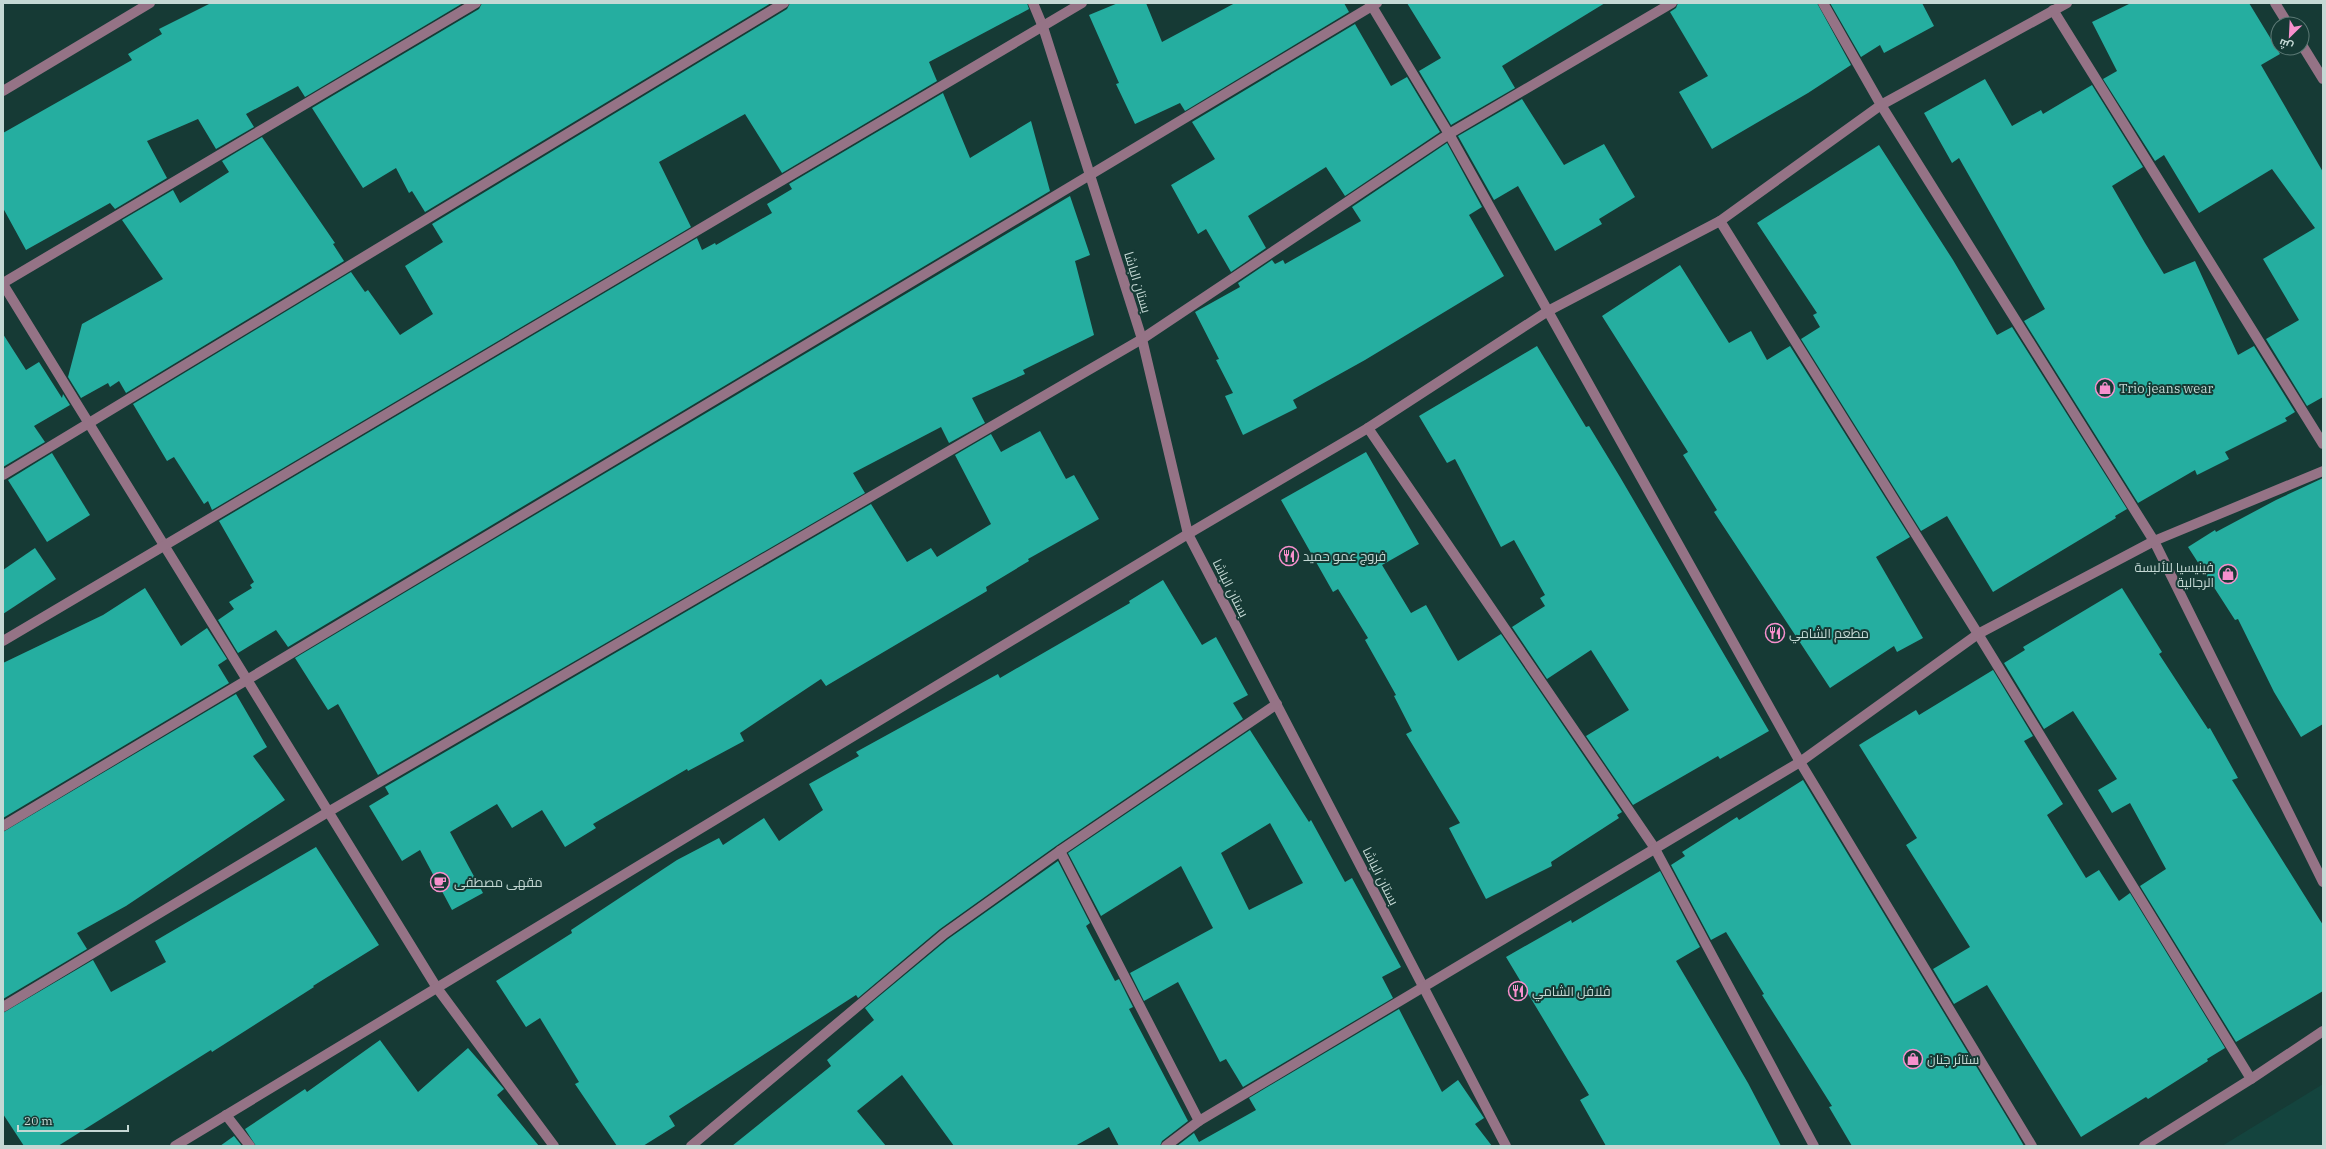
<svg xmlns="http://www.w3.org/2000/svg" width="2326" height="1149" viewBox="0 0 2326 1149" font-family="'IBM Plex Serif',Cairo,serif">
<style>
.built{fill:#14443e}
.building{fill:#25aea0;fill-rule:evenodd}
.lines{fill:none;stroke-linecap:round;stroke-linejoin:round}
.minor{stroke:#957386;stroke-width:10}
.labels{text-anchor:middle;stroke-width:4;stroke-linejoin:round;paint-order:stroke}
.street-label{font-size:13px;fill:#c4d8d4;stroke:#163a35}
.poi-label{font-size:13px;fill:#c4d8d4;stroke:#163a35;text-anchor:start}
</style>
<rect width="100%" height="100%" fill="#163a35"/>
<polygon class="built" points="2323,1084 2323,1146 2222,1146"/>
<g class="building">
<polygon points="211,3 463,3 305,97 298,86 246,114 254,127 216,149 198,119 147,141 167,178 115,209 110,203 26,250 3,208 3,133 132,60 128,54 162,34 159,29"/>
<polygon points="482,3 771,3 425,212 412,191 409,193 396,168 363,188 312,108 479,9"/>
<polygon points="790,3 1027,3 1029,9 929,62 937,81 782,173 745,114 659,162 691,227 212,510 208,501 204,504 174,457 167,461 133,404 351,272 365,292 368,290 400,335 433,314 405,266 443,242 432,224 787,9"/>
<polygon points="1118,3 1146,3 1162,42 1235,3 1344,3 1349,12 1185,111 1180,103 1135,124 1116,84 1119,83 1089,15"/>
<polygon points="1407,3 1605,3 1502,66 1515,88 1451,125 1419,71 1441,58"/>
<polygon points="1678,3 1817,3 1851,65 1808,93 1712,149 1679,92 1708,76 1670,12 1676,8"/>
<polygon points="1830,3 1922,3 1934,26 1884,53 1880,45 1861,57"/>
<polygon points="2131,3 2249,3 2280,54 2261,65 2323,172 2323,397 2307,406 2266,339 2299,320 2263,259 2315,228 2272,169 2199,213 2164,155 2155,161 2103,79 2117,71 2092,22"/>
<polygon points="1355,24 1391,86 1407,77 1440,132 1345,196 1326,167 1248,216 1266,248 1231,272 1206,229 1198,234 1171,185 1215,159 1192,122"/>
<polygon points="1985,79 2012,126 2041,110 2043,114 2092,85 2143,167 2112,186 2145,243 2164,274 2195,261 2238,355 2254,346 2295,412 2285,418 2287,421 2225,452 2229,459 2197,475 2195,470 2138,503 2024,321 2045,309 1959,158 1952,163 1924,113"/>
<polygon points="943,93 970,158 1031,121 1050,191 288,647 276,630 238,653 218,620 234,609 229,602 252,588 250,585 254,582 219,521 697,238 702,250 715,243 716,245 772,213 767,204 792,189 789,184"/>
<polygon points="1522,99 1564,165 1604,144 1635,197 1599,219 1602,224 1555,251 1518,186 1494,200 1458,136"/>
<polygon points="262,137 335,243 333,244 344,261 126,393 119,381 110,387 108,383 81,398 68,377 82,324 163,279 122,220 173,190 180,203 229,172 222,161"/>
<polygon points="1447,143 1482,207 1469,215 1504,276 1365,360 1293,400 1297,408 1243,435 1225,396 1233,393 1216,360 1219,359 1195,312 1240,287 1238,283 1272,260 1275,264 1283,260 1285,264 1361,221 1352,207"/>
<polygon points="1879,145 1953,260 1997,335 2012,327 2127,509 2115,516 2116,518 1993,592 1947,516 1921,531 1801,339 1820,327 1813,315 1817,313 1757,223"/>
<polygon points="1070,196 1090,255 1075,261 1094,335 1023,370 1025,374 972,398 985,423 949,443 941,427 853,473 865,493 378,775 338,704 328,710 295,658"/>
<polygon points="1680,265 1729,343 1751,331 1767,360 1790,346 1910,537 1876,557 1923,638 1897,652 1894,646 1830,688 1714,512 1717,510 1683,455 1688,452 1602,316"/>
<polygon points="3,334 26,370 39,362 62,398 63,394 70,405 34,426 45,442 3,467"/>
<polygon points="1537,346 1586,427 1589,426 1620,477 1769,731 1720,759 1718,756 1633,805 1586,736 1629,710 1591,650 1547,679 1512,627 1545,606 1540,598 1545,595 1514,540 1501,547 1455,459 1447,463 1419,416"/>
<polygon points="1040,431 1066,479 1074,475 1099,519 1028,559 1029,561 986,587 987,591 826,686 821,679 740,733 744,741 688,771 687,769 593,824 596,828 565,847 542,810 512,828 497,804 450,832 483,893 452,910 420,850 402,861 369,806 389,794 385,787 871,504 907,562 931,548 937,557 991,524 955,455 991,434 1001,452"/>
<polygon points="1366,452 1419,544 1382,565 1411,613 1426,605 1458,661 1501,634 1622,812 1617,815 1619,818 1551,862 1552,866 1486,899 1449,828 1460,823 1406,734 1412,731 1394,696 1396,695 1365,640 1368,638 1338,589 1333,592 1281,500"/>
<polygon points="52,453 90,515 47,542 8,480"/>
<polygon points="2323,478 2323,724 2301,737 2274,692 2238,619 2235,620 2188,547 2215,530 2216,532 2276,500"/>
<polygon points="35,548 56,579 3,614 3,570"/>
<polygon points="1163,580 1202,645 1216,637 1248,695 1233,703 1243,719 1056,846 940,929 858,998 856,995 669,1116 675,1126 643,1146 617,1146 575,1084 579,1082 540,1018 526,1027 496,981 572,933 571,930 677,860 719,838 723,845 764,818 779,841 823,810 809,784 859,756 856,752 998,674 1000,678 1130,603 1129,601"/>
<polygon points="145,588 181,646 207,628 227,659 218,665 229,683 3,818 3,663 103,615"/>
<polygon points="2122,588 2162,652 2159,654 2208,729 2210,728 2238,778 2232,780 2323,925 2323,991 2236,1042 2140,886 2166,869 2130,803 2112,813 2098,790 2117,779 2073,711 2044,729 2004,663 2025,650 2023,647"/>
<polygon points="1993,670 2033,736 2024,741 2063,804 2047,815 2086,878 2099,870 2119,901 2130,893 2225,1048 2207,1059 2208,1061 2148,1099 2146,1097 2081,1137 1987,985 1954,1004 1933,969 1970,947 1906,845 1917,838 1859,745 1916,710 1919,715"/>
<polygon points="236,694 267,747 253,756 285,800 126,906 77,933 87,949 3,999 3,832"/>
<path d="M 1250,730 L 1309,822 L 1311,820 L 1345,882 L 1352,878 L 1401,967 L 1382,977 L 1393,998 L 1243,1087 L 1226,1059 L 1220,1062 L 1178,982 L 1144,1001 L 1130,973 L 1213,928 L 1181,866 L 1101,916 L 1068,853 ZM 1270,823 L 1303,883 L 1249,910 L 1221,853 Z"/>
<polygon points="1803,780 2016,1132 2024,1146 1852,1146 1829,1107 1832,1106 1762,995 1764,994 1726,932 1711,940 1671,865 1685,856 1682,852 1737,817 1739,820"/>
<polygon points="316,847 379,945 313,986 314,987 212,1052 211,1050 58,1146 24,1146 3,1114 3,1013 93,960 111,992 166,962 155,941"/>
<polygon points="1058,861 1090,923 1086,926 1115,981 1119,979 1133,1007 1129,1009 1188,1121 1162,1141 1160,1146 1119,1146 1109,1127 1075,1146 954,1146 902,1075 857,1111 886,1146 732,1146 831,1066 827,1060 874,1020 865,1008 948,939"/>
<polygon points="1660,871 1700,947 1676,961 1748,1083 1781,1146 1606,1146 1580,1100 1589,1095 1506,957 1571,920 1572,923"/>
<polygon points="1399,1009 1442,1092 1458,1080 1484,1118 1475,1124 1492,1146 1177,1146 1194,1133 1199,1142 1256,1110 1249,1098"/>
<polygon points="380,1040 418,1092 468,1048 504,1089 497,1095 539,1146 256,1146 245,1129 305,1089 307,1092"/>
<polygon points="234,1136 242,1146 220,1146"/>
</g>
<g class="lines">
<g class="minor">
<polyline points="1033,3 1043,27 1142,339 1188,534 1506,1146"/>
<polyline points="1370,3 1449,134 1800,762 2032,1146"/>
<polyline points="1823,3 1881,105 2154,541 2323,882"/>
<polyline points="2275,3 2288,24"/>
<polyline points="2053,10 2323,444"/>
<polyline points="2302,45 2323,79"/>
<polyline points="3,91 150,3"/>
<polyline points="1720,221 1978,634 2251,1079"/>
<polyline points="3,283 476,3"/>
<polyline points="3,284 437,988 554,1146"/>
<polyline points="1368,428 1654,847 1814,1146"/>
<polyline points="3,475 784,3"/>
<polyline points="3,641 1082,3"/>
<polyline points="3,826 1377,3"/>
<polyline points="1060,851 1199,1121"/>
<polyline points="3,1007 328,812 1142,339 1449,134 1672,3"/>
<polyline points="226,1115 250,1146"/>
<polyline points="175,1146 1188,534 1368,428 1548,311 1720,221 1881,105 2067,3"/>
<polyline points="691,1146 944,934 1060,851 1277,704"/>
<polyline points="1166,1146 1199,1121 1800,762 1978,634 2154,541 2323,471"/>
<polyline points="2144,1146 2251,1079 2323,1031"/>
</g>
</g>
<defs>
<symbol id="shop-ring" viewBox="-11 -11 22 22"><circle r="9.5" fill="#163a35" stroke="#f790cd" stroke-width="1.5"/><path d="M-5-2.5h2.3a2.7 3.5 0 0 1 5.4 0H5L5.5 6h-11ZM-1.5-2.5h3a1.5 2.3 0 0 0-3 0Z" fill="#f790cd"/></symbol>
<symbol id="restaurant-ring" viewBox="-11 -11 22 22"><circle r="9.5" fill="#163a35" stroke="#f790cd" stroke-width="1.5"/><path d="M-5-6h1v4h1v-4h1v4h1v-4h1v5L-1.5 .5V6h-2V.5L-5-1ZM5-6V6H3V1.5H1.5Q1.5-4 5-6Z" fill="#f790cd"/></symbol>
<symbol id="cafe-ring" viewBox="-11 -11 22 22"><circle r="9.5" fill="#163a35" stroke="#f790cd" stroke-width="1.5"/><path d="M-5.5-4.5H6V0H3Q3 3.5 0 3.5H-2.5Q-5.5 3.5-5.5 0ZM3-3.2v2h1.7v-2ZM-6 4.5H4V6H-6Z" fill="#f790cd"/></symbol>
</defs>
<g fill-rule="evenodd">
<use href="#shop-ring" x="2094" y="377" width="22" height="22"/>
<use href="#restaurant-ring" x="1278" y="545" width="22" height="22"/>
<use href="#shop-ring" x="2217" y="563" width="22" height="22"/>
<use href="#restaurant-ring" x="1764" y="622" width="22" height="22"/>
<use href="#cafe-ring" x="429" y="871" width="22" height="22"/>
<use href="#restaurant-ring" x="1507" y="980" width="22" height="22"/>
<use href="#shop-ring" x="1902" y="1048" width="22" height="22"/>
</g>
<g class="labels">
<g class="street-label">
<text transform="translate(1138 282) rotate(73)" y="5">بستان الباشا</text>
<text transform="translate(1231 588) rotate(63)" y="5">بستان الباشا</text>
<text transform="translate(1381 876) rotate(63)" y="5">بستان الباشا</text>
</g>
<g class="poi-label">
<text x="2119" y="393">Trio jeans wear</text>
<text x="1303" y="561">فروج عمو حميد</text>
<text x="2214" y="572" text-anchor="end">فينيسيا للألبسة<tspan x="2214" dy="15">الرجالية</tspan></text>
<text x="1789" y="638">مطعم الشامي</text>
<text x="454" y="887">مقهى مصطفى</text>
<text x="1532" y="996">فلافل الشامي</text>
<text x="1927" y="1064">ستائر جنان</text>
</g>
</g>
<rect width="2326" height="1149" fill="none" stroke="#c4d8d4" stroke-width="8"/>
<g transform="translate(2290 36) rotate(204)"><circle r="19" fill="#163a35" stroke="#5c7975"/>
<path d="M0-3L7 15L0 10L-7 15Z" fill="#f790cd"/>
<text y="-6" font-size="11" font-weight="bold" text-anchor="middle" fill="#c4d8d4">ش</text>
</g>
<path d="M18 1125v6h110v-6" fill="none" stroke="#c4d8d4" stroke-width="2"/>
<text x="24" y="1125" font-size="12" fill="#c4d8d4" stroke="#163a35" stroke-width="3" paint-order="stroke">20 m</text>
</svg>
